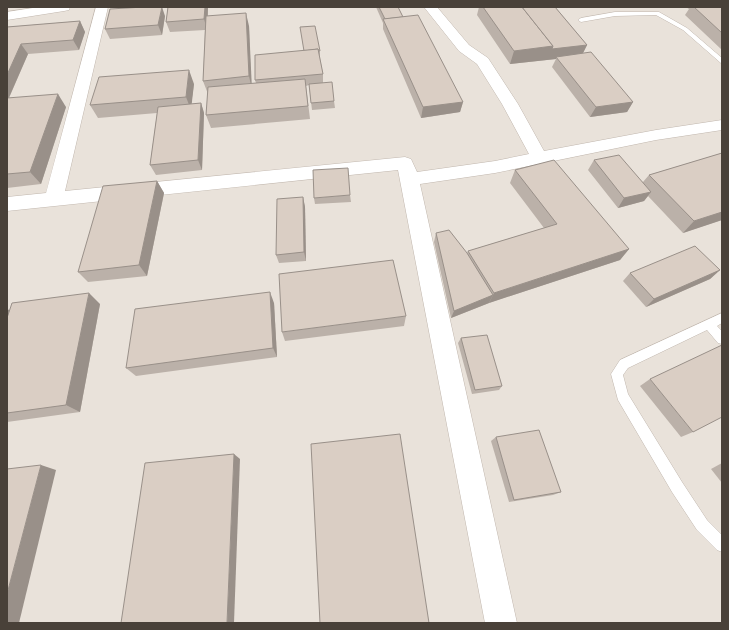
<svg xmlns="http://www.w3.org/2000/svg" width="729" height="630" viewBox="0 0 729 630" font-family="'Work Sans',sans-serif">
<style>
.residential{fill:#e9e2da}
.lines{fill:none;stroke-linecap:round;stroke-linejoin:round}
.lane-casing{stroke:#c1b7ae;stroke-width:1}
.street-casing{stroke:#c1b7ae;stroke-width:1}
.lane{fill:#fff;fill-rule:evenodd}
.street{fill:#fff;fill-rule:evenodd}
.wall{fill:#bbb1a9}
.shaded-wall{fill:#999089}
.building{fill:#dacec4;stroke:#999089}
</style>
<rect width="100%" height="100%" fill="#f5f1ec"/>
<rect class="residential" x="7" y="7" width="715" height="616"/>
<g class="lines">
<defs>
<g id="lane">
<polygon points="615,12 659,12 687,28 722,58 722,64 683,30 656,15 615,16 581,22 578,20 581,18"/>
<polygon points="722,313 722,323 717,326 722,331 722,344 718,343 707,330 628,368 623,375 628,394 682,482 707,520 722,535 722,552 717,550 697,530 672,492 618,400 611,374 620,360"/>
</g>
<g id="street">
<polygon points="39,7 70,7 69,10 64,11 7,20 7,12"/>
<polygon points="96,7 108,7 65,191 405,157 411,159 417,172 495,161 529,154 502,104 477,64 459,51 424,7 437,7 469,45 488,58 518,104 544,151 656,130 722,120 722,130 656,140 495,173 420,184 517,623 485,623 398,170 7,211 7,197 46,193"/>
</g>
</defs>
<use href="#lane" class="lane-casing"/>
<use href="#street" class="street-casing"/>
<use href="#lane" class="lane"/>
<use href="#street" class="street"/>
</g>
<g class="wall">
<polygon points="168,7 208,7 208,16 249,26 251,84 256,83 255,80 320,51 320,58 323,74 323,83 334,101 335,108 312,110 309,85 306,86 310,119 211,128 206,115 208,94 203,81 205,30 170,32 166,22"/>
<polygon points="376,7 398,7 403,17 463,102 460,112 421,118 383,29 383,23"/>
<polygon points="479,7 555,7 587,45 583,53 633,102 627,112 590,117 552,67 556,59 510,64 477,15"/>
<polygon points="686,7 722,7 722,50 685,15 689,9"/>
<polygon points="165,16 162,35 110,39 105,29"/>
<polygon points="80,21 85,32 79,50 28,54 9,98 66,107 41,184 7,188 7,27"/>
<polygon points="194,84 191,104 201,103 204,113 202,170 156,175 150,165 157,113 98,118 90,105"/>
<polygon points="722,153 722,220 683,233 648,196 644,201 618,208 588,170 594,160 643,182 649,175"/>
<polygon points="515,170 629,249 620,260 489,303 451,318 434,242 436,233 467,253 468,251 544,228 510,183"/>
<polygon points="157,181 164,193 147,276 88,282 78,272"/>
<polygon points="350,195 351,202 315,204 314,198"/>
<polygon points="303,197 305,207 306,261 279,263 276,255"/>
<polygon points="720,270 710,279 646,307 623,281 630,273"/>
<polygon points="274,303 277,357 136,376 126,368"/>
<polygon points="100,304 80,412 7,422 7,309 9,310"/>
<polygon points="406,316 404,326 285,341 282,332"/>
<polygon points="461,338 502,386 499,390 472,394 458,343"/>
<polygon points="650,379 693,432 681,437 640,386"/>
<polygon points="496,437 561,492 553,495 509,502 491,441"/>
<polygon points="722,463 722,483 711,469"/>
</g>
<g class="shaded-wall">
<polygon points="162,7 165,16 162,35 158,25"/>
<polygon points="205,7 208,7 207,29 204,19"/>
<polygon points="246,13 249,26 252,90 249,76"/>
<polygon points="80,21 85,32 79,50 73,40"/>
<polygon points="21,44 28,54 7,102 7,75"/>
<polygon points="587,45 582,55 556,57 556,59 510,64 514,51 553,46"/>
<polygon points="189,70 194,84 191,110 186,97"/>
<polygon points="58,94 66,107 41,184 30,172"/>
<polygon points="463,102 460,112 421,118 423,107"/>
<polygon points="633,102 627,112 590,117 596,107"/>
<polygon points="201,103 204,113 202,170 198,160"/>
<polygon points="157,181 164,193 147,276 139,265"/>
<polygon points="651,192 644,201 618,208 624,198"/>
<polygon points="303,197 305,207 306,261 304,252"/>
<polygon points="722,212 722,220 683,233 694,221"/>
<polygon points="629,249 620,260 489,303 494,293"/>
<polygon points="720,270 710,279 646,307 654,299"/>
<polygon points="270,292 274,303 277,357 273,348"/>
<polygon points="89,293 100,304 80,412 66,405"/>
<polygon points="493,295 489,303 451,318 454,311"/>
<polygon points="7,309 14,313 7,336"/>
<polygon points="234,454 240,459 234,623 227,623"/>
<polygon points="41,465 56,470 19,623 7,623 7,594"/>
</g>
<g class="building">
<polygon points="144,7 162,7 158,25 105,29 110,9"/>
<polygon points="168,7 205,7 204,19 166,22"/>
<polygon points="379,7 398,7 403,17 385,19"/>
<polygon points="483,7 522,7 553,46 514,51"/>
<polygon points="522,7 555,7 587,45 552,49 553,46"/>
<polygon points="694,7 722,7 722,33"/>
<polygon points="246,13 249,76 203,81 206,16"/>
<polygon points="418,15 463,102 423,107 383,19"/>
<polygon points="80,21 73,40 21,44 7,75 7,27"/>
<polygon points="315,26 320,51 319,51 318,49 304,51 300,27"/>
<polygon points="318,49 323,74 255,80 255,55"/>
<polygon points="591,52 633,102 596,107 556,57"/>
<polygon points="189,70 186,97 90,105 99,77"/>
<polygon points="305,79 308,106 206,115 208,87"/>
<polygon points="332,82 334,101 311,103 309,84"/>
<polygon points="58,94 30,172 7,174 7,98"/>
<polygon points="201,103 198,160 150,165 158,107"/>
<polygon points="722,153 722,212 694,221 649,175"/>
<polygon points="619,155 651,192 624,198 594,160"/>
<polygon points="554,160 629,249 494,293 468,251 557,224 515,170"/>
<polygon points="348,168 350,195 314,198 313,170"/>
<polygon points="157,181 139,265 78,272 103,186"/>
<polygon points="303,197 304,252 276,255 277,199"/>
<polygon points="449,230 467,253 493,295 454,311 436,233"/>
<polygon points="695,246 720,270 654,299 630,273"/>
<polygon points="393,260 406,316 282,332 279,274"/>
<polygon points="270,292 273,348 126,368 135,309"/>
<polygon points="89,293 66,405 7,413 7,318 12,303"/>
<polygon points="487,335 502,386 475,390 461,338"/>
<polygon points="722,345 722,417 693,432 650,379"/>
<polygon points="539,430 561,492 514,500 496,437"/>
<polygon points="400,434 429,623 320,623 311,444"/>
<polygon points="234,454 227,623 121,623 145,463"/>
<polygon points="41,465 7,594 7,469"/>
</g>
<rect width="729" height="630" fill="none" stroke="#494139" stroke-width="16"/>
</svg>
